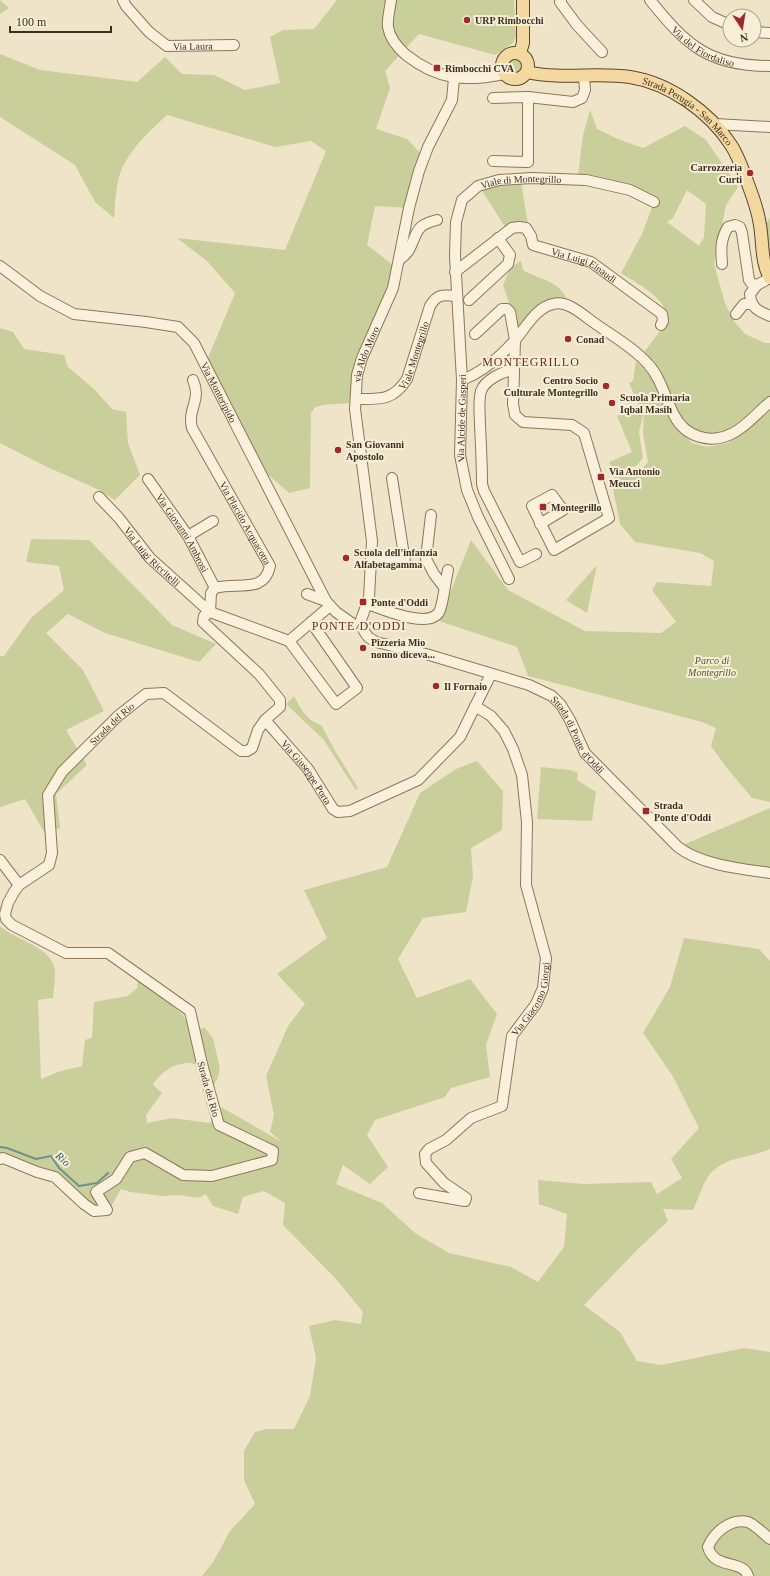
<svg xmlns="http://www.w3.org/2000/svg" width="770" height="1576" viewBox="0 0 770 1576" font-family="Georgia,serif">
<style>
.green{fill:#c9cf9b;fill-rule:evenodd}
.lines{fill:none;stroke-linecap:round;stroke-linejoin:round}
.stream{stroke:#6f938a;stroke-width:2}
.minor-casing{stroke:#8d765c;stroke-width:12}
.major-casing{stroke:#5b4430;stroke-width:14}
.minor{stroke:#faf1dc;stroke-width:10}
.major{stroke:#f3d9a0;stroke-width:12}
.poi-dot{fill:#9e2a2b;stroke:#f7eed8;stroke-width:1.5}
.labels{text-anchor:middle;stroke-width:4;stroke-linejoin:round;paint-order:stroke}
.poi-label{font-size:10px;font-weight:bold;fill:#3d2e20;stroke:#f7eed8;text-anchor:start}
.street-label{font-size:10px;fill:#3d2e20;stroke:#f7eed8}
.park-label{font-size:10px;font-style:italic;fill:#4d5a26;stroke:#f7eed8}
.water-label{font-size:11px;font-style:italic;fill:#2f5d5a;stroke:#f7eed8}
.quarter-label{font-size:12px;letter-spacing:1px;fill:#6b2e1e;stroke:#f7eed8}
</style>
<rect width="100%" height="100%" fill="#f0e4c8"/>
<g class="green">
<polygon points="0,0 9,8 0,14"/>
<path d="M 337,0 L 514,0 L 516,36 L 513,43 L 495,55 L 419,34 L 385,71 L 390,88 L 376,129 L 407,139 L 424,157 L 409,208 L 375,206 L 367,245 L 397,268 L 357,375 L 349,403 L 323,405 L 315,407 L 311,413 L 310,488 L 289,493 L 254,462 L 205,365 L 235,293 L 207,261 L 177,238 L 285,250 L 326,151 L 311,141 L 275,147 L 167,115 C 146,135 121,156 117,187 C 115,198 115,208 114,218 L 95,202 L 75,165 L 0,117 L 0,54 L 40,70 L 137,82 L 165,57 L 182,74 L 214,75 L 245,90 L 280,83 L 270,37 L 283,30 L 314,29 Z"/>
<circle cx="515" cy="66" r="9"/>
<path d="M 590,110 L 597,129 L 618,139 L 643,148 L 685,126 L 706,140 L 738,187 L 726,205 L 714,264 L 725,303 L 734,321 L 745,334 L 765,343 L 770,343 L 770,397 L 732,429 L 719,434 L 705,436 L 684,425 L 642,355 C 647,348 663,328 665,322 C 673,300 635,283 621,273 L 642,234 L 654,202 L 578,176 L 583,135 ZM 687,190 L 706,204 L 704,237 L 699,246 L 667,222 L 673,218 Z"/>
<polygon points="500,182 521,182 528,224 505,227 481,189"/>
<polygon points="770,217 770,257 765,227"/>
<path d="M 521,261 L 523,270 C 542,281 558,279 568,301 L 557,299 L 518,329 L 503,285 L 511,267 Z"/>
<polygon points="0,328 13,332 24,349 64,355 68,367 94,389 112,409 126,412 128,443 140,475 115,500 97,489 47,467 0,443"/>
<polygon points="636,361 651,376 670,420 692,443 707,447 728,443 745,432 770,410 770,802 752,798 726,767 711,746 716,728 702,722 528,676 517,647 439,621 471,540 508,590 585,631 661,633 676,622 652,590 657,582 711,586 714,561 700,553 635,542 620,524 613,489 615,476 640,471 648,462 643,433 644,411 639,432 643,458 636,466 614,471 609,462 632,452 617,416 639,406 629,383 633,381"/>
<polygon points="31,539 89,540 172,625 216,644 199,662 105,633 68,614 46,633 83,670 104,711 66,730 87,765 56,794 60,828 44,832 25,799 0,807 0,656 4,656 31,618 64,590 59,566 26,562"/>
<polygon points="597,565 587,613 566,600"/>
<path d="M 294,696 C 301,710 307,720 322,726 L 334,749 L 358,788 L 356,790 L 323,739 L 286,704 Z"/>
<path d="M 477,761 L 503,791 L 502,830 L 471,848 L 473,877 L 466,912 L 423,918 L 398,959 L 417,998 L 470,979 L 497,1014 L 486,1045 L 490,1077 L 451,1088 L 445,1097 L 375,1120 L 367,1135 L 388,1167 L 370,1184 L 343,1165 L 336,1184 L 382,1203 L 415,1233 L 449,1253 L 511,1267 L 538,1282 L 564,1247 L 567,1214 L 539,1204 L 538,1180 L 584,1184 L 651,1182 L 657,1194 L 682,1178 L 671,1159 L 699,1128 L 672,1075 L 643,1033 L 670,987 L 684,938 L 759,949 L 770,961 L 770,1149 C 751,1158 729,1156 713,1171 C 705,1177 698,1200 693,1210 L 663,1209 L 668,1221 L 636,1251 L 584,1305 L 620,1332 L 637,1361 L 661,1365 L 744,1348 L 770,1352 L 770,1576 L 202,1576 L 213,1562 L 230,1531 L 255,1504 L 244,1480 L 244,1451 L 255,1432 L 266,1429 L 294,1429 L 310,1396 L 316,1358 L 309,1326 L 335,1320 L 361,1324 L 363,1312 L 336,1279 L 283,1225 L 285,1203 L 264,1191 L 243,1197 L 238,1214 L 213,1206 L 206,1194 L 198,1198 L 180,1195 L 163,1196 L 130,1192 L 121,1189 L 112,1205 L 97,1208 L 80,1196 L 60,1178 L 0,1156 L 0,926 C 16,941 54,947 55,972 C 55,981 54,989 53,998 L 38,1000 L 41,1079 L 58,1072 L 82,1066 L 85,1040 L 92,1038 L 94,1002 L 128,996 L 137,988 L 138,978 L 183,1015 L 191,1029 L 205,1028 L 213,1038 L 220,1069 L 217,1080 L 212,1087 L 209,1072 C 203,1069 194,1063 189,1063 C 174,1063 160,1073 153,1085 L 162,1093 L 146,1115 L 147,1123 L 172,1118 L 210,1123 L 221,1107 L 282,1142 L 270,1132 L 274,1115 L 266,1076 L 288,1026 L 305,1004 L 277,974 L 327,938 L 304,890 L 387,867 L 420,793 L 456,769 Z"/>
<polygon points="541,767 570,770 578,773 577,780 596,792 592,821 537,819"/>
<polygon points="770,808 770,873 733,867 678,847"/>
</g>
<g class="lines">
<polyline class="stream" points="0,1147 7,1148 36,1159 51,1156 59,1168 79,1186 97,1183 108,1173"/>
<defs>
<g id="minor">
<path id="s1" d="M 123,0 L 126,6 L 149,32 L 167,46 L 234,45"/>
<path d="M 391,0 C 390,9 387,19 388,27 C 390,39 398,48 406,55 C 438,80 465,82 504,74"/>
<polyline points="561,0 560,2 577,25 602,52"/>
<path id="s2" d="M 650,0 C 687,46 709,66 770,66"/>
<polyline points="694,0 712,17 730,25"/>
<polyline points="754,32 770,33"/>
<polyline points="493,98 528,97 573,102 582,98 585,90 584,77"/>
<polyline points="715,124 770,127"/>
<polyline points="493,161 528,162 528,97"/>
<path d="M 399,260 C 403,257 408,253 410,248 C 418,231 416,225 437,220"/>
<path d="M 722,264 C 721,250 720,240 728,227 L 735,225 L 740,227 L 742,233 L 749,280 L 752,284 L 757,285"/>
<path id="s3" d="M 0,266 L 40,296 L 74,314 L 146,322 L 178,327 L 194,343 L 326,601 L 336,612 L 353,624"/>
<path id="s4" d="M 455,272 L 512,228 L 519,227 L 526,228 L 531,236 L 533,245 L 591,262 L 662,314 L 663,321 L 661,325"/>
<path d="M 770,278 L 757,285 L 750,294 C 751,308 758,311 770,316"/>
<polyline points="469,300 508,264 510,255 498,238"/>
<polyline points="736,314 744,304 751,304"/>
<polyline points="475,334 502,309 507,309 510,312 515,340 513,404 515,415 523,422 572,425 584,433 609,518 554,550 532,506 552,495 563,510 540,524"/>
<path d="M 514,370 C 503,371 485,380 481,391 C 478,402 480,414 480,425 C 481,445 482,465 482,484 L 484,491 L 520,562 L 536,554"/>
<path id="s5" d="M 193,380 C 202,401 187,408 192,428 L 270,566 C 264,595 236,581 215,588 L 211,593 L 210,612"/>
<path d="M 462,380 C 483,372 501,356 516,339 C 526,327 537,307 553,304 C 567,300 582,314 593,322 C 611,335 633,347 648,364 C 661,378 665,398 674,415 C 685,437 711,445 733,433 C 747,426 758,412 770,402"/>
<path id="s6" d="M 356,399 C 380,399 393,401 407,379 L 430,306 C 438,293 443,295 457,296"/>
<path id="s7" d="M 148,479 L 188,536 L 215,588"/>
<path id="s8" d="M 99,497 L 119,518 L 150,558 L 210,612"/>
<polyline points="431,515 426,559 434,574 444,587"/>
<polyline points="188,536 213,521"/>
<polyline points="371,560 405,562 392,478"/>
<path id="s9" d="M 509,579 L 478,517 L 467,490 L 460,455 L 462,380 L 455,256 L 456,222 L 462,200 L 478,186 L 499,180 L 532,178 L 586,180 L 630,190 L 654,202"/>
<polyline points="307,594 326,601"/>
<path d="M 368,604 C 382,609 432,631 440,610 C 444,598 445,583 448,570"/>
<path id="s10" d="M 330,606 L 289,641 L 210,612 L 204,616 L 203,622 L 259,674 L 280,700 L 280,707 L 265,720 L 308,769 L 333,809 L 338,812 L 350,811 L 418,780 L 460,737 L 491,674"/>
<path id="s11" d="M 361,620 L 369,598 L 372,541 L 355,409 L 357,375 L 362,358 L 393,288 L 409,208 L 419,171 L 428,147 L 452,100 L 454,78"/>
<path id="s12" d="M 364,631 L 368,637 L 376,642 L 426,654 L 529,685 L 552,696 L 561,705 L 570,720 L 585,753 L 678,847 C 701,865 742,869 770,873"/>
<polyline points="289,641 336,704 357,688 311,622"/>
<polyline points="0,860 19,885"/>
<path id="s13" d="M 0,1159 L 3,1158 L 37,1172 L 55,1177 L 84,1204 L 94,1211 L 107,1210 L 96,1192 L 116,1179 L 130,1157 L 145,1153 L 183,1175 L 212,1176 L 272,1160 L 273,1151 L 219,1125 L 202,1064 L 190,1011 L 108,953 L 66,953 L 12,925 L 6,919 L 5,914 L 8,903 L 14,892 L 19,885 L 49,865 L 52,853 L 48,795 L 62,772 L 118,716 L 146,694 L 164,693 L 241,751 L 247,751 L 252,748 L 258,730 L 265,720"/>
<path id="s14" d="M 419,1193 L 465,1201 L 466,1198 L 444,1183 L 426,1163 L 425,1154 L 429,1149 L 446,1140 L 471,1118 L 502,1106 L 512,1036 L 536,1004 L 543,988 L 546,958 L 526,885 L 527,822 L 522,775 L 513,749 L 504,731 L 491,716 L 475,706"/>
<path d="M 748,1576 C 743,1559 714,1570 708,1547 C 714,1532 731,1518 748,1522 C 755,1525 764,1534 770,1539"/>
</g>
<g id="major">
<circle cx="515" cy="66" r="13"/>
<polyline points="520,53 523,43 523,0"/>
<path id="s15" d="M 527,72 C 562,80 596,72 630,77 C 669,83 710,112 731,145 C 739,157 743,171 748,184 C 753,197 758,211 760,225 C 763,243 761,262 770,278"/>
</g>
</defs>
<use href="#minor" class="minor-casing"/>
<use href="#major" class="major-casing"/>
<use href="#minor" class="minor"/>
<use href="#major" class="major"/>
</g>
<g class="poi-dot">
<circle cx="467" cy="20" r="4"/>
<rect x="433" y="64" width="8" height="8" rx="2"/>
<circle cx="750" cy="173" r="4"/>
<circle cx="568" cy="339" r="4"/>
<circle cx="606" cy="386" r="4"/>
<circle cx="612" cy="403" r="4"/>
<circle cx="338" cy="450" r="4"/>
<rect x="597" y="473" width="8" height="8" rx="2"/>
<rect x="539" y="503" width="8" height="8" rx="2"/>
<circle cx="346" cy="558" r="4"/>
<rect x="359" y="598" width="8" height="8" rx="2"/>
<circle cx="363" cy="648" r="4"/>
<circle cx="436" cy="686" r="4"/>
<rect x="642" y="807" width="8" height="8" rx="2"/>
</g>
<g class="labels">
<g class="poi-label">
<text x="475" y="24">URP Rimbocchi</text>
<text x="445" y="72">Rimbocchi CVA</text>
<text x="742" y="171" text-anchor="end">Carrozzeria<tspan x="742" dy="12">Curti</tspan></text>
<text x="576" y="343">Conad</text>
<text x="598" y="384" text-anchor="end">Centro Socio<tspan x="598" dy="12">Culturale Montegrillo</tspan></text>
<text x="620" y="401">Scuola Primaria<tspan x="620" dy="12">Iqbal Masih</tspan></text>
<text x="346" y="448">San Giovanni<tspan x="346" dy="12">Apostolo</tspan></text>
<text x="609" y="475">Via Antonio<tspan x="609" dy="12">Meucci</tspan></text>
<text x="551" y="511">Montegrillo</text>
<text x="354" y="556">Scuola dell'infanzia<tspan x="354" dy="12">Alfabetagamma</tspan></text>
<text x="371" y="606">Ponte d'Oddi</text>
<text x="371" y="646">Pizzeria Mio<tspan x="371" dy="12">nonno diceva...</tspan></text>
<text x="444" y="690">Il Fornaio</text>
<text x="654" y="809">Strada<tspan x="654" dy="12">Ponte d'Oddi</tspan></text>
</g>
<g class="street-label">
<text dy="4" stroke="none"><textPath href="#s2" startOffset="72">Via del Fiordaliso</textPath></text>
<text dy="4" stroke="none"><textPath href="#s1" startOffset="90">Via Laura</textPath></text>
<text dy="4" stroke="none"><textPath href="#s15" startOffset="172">Strada Perugia - San Marco</textPath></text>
<text dy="4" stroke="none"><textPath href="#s9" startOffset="455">Viale di Montegrillo</textPath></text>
<text dy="4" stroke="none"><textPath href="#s4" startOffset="160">Via Luigi Einaudi</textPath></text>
<text dy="4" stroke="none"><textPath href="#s11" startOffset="270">via Aldo Moro</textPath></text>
<text dy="4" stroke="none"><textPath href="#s6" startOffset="83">Viale Montegrillo</textPath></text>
<text dy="4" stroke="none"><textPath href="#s3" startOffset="271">Via Monteripido</textPath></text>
<text dy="4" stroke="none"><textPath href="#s9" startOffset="171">Via Alcide de Gasperi</textPath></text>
<text dy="4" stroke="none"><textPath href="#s5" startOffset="158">Via Placido Acquacotta</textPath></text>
<text dy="4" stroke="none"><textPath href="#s7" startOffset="64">Via Giovanni Ambrosi</textPath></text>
<text dy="4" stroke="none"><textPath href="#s8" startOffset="80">Via Luigi Riccitelli</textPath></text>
<text dy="4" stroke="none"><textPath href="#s13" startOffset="984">Strada del Rio</textPath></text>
<text dy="4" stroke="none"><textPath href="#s12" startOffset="248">Strada di Ponte d'Oddi</textPath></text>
<text dy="4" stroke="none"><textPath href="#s10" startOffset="355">Via Giuseppe Porta</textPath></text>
<text dy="4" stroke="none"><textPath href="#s14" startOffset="318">Via Giacomo Giorgi</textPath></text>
<text transform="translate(209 1089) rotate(74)" y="4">Strada del Rio</text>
</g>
<g class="park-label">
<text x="712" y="664">Parco di<tspan x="712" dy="12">Montegrillo</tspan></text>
</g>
<g class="water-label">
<text transform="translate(63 1159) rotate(42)" y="4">Rio</text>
</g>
<g class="quarter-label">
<text x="531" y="366">MONTEGRILLO</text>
<text x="359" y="630">PONTE D'ODDI</text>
</g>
</g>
<g transform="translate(742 28) rotate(168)"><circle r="19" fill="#f7eed8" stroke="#ada18e"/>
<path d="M0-3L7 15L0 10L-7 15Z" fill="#9e2a2b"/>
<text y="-6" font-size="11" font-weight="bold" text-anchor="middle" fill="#3d2e20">N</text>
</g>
<path d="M10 26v6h101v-6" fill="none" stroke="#3d2e20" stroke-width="2"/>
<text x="16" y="26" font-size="12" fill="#3d2e20" stroke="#f7eed8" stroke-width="3" paint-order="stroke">100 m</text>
</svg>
